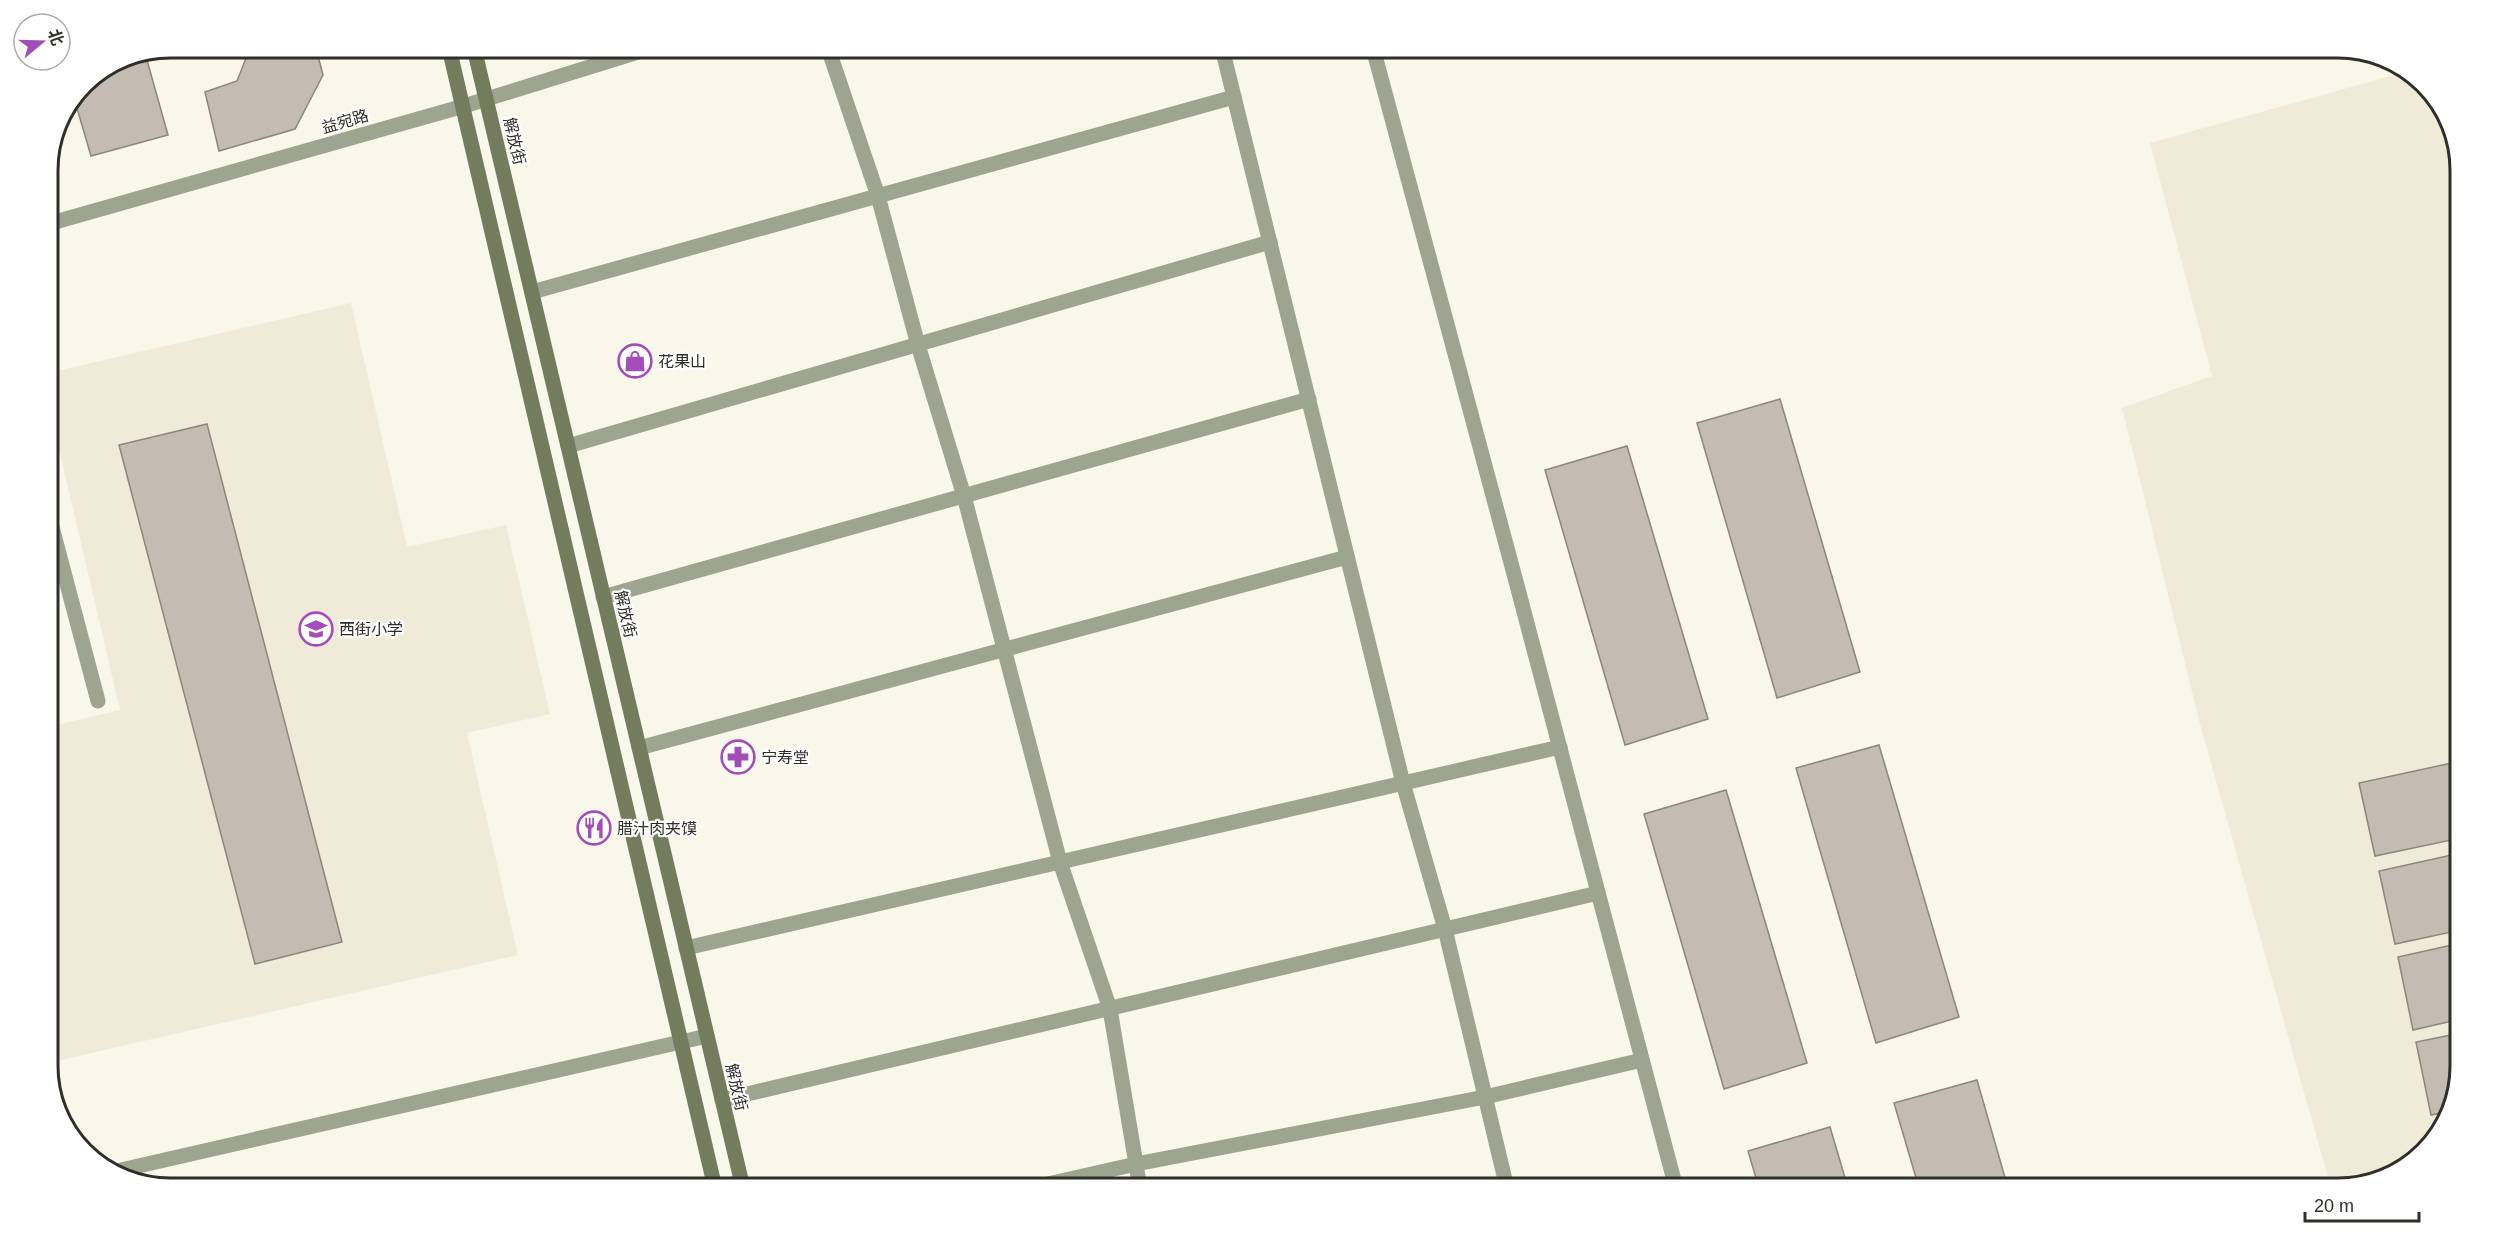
<svg xmlns="http://www.w3.org/2000/svg" width="2509" height="1236" viewBox="0 0 2509 1236" font-family="Arial,'Noto Sans SC',sans-serif">
<style>
.built{fill:#f0ebd8}
.building{fill:#c4bbb2;stroke:#8e857d;stroke-width:1.5}
.lines{fill:none;stroke-linecap:round;stroke-linejoin:round}
.street{stroke:#9da48f;stroke-width:15}
.secondary{stroke:#737d5e;stroke-width:15}
.labels{text-anchor:middle;stroke-width:4.5;stroke-linejoin:round;paint-order:stroke}
.street-label{font-size:16px;fill:#2f2e29;stroke:#fff}
.poi-label{font-size:16px;fill:#2f2e29;stroke:#fff;text-anchor:start}
.rim{fill:none;stroke:#2f2e29;stroke-width:3}
</style>
<rect width="100%" height="100%" fill="#f9f6ea"/>
<g class="built">
<polygon points="2405,72 2441,103 2461,163 2461,1066 2449,1119 2406,1168 2339,1188 2331,1188 2201,728 2122,408 2212,376 2150,143"/>
<polygon points="351,303 407,547 506,525 550,714 467,733 518,955 48,1063 48,727 120,710 48,402 48,373"/>
</g>
<g class="building">
<polygon points="250,48 316,48 323,75 295,129 219,151 205,92 237,81"/>
<polygon points="145,53 168,135 91,156 74,98 84,84 124,57"/>
<polygon points="1780,399 1860,672 1777,698 1697,423"/>
<polygon points="207,424 342,942 255,964 119,445"/>
<polygon points="1627,446 1708,719 1625,745 1545,470"/>
<polygon points="1879,745 1959,1017 1876,1043 1796,768"/>
<polygon points="2461,761 2461,838 2375,856 2359,783"/>
<polygon points="1726,790 1807,1063 1724,1089 1644,814"/>
<polygon points="2461,853 2461,930 2395,944 2379,871"/>
<polygon points="2461,943 2461,1019 2413,1030 2398,957"/>
<polygon points="2461,1033 2461,1066 2450,1111 2431,1115 2416,1042"/>
<polygon points="1977,1080 2008,1188 1919,1188 1894,1103"/>
<polygon points="1830,1127 1848,1188 1759,1188 1748,1151"/>
</g>
<g class="lines">
<g class="street">
<polyline points="828,48 878,196 918,345 964,496 1060,862 1110,1009 1140,1188"/>
<polyline points="1222,48 1403,783 1445,929 1507,1188"/>
<polyline points="1373,48 1518,589 1676,1188"/>
<polyline points="48,224 464,106 651,48"/>
<polyline points="532,292 1234,97"/>
<polyline points="568,446 1270,242"/>
<polyline points="48,512 98,701"/>
<polyline points="603,597 1309,399"/>
<polyline points="639,748 1347,557"/>
<polyline points="686,948 1560,747"/>
<polyline points="722,1100 1598,893"/>
<polyline points="112,1172 707,1036"/>
<polyline points="714,1188 741,1182"/>
<polyline points="1030,1188 1136,1164 1485,1097 1642,1060"/>
</g>
<g class="secondary">
<polyline points="449,48 715,1188"/>
<polyline points="474,48 743,1188"/>
</g>
</g>
<defs>
<symbol id="shop-ring" viewBox="-11 -11 22 22"><circle r="9.5" fill="#fff" stroke="#a34dba" stroke-width="1.5"/><path d="M-5-2.5h2.3a2.7 3.5 0 0 1 5.4 0H5L5.5 6h-11ZM-1.5-2.5h3a1.5 2.3 0 0 0-3 0Z" fill="#a34dba"/></symbol>
<symbol id="school-ring" viewBox="-11 -11 22 22"><circle r="9.5" fill="#fff" stroke="#a34dba" stroke-width="1.5"/><path d="M0-5L7-2L0 1L-7-2ZM-4 1L0 2.5L4 1V4Q0 6-4 4Z" fill="#a34dba"/></symbol>
<symbol id="pharmacy-ring" viewBox="-11 -11 22 22"><circle r="9.5" fill="#fff" stroke="#a34dba" stroke-width="1.5"/><path d="M-2-6h4v4h4v4h-4v4h-4v-4h-4v-4h4Z" fill="#a34dba"/></symbol>
<symbol id="restaurant-ring" viewBox="-11 -11 22 22"><circle r="9.5" fill="#fff" stroke="#a34dba" stroke-width="1.5"/><path d="M-5-6h1v4h1v-4h1v4h1v-4h1v5L-1.5 .5V6h-2V.5L-5-1ZM5-6V6H3V1.5H1.5Q1.5-4 5-6Z" fill="#a34dba"/></symbol>
</defs>
<g fill-rule="evenodd">
<use href="#shop-ring" x="616" y="342" width="38" height="38"/>
<use href="#school-ring" x="297" y="610" width="38" height="38"/>
<use href="#pharmacy-ring" x="719" y="738" width="38" height="38"/>
<use href="#restaurant-ring" x="575" y="809" width="38" height="38"/>
</g>
<g class="labels">
<g class="street-label">
<text transform="translate(345 121) rotate(-16)" y="6">益宛路</text>
<text transform="translate(515 141) rotate(77)" y="6">解放街</text>
<text transform="translate(626 614) rotate(77)" y="6">解放街</text>
<text transform="translate(737 1087) rotate(77)" y="6">解放街</text>
</g>
<g class="poi-label">
<text x="658" y="367">花果山</text>
<text x="339" y="635">西街小学</text>
<text x="761" y="763">宁寿堂</text>
<text x="617" y="834">腊汁肉夹馍</text>
</g>
</g>
<path d="M0 0H2509V1236H0ZM170 58H2338A112 112 0 0 1 2450 170V1066A112 112 0 0 1 2338 1178H170A112 112 0 0 1 58 1066V170A112 112 0 0 1 170 58Z" fill="#fff" fill-rule="evenodd"/>
<path class="rim" d="M170 58H2338A112 112 0 0 1 2450 170V1066A112 112 0 0 1 2338 1178H170A112 112 0 0 1 58 1066V170A112 112 0 0 1 170 58Z"/>
<g transform="translate(42 42) rotate(71)"><circle r="28" fill="#ffffff" stroke="#acaba9" stroke-width="1.5"/>
<path d="M0-4.5L10 22L0 15L-10 22Z" fill="#a34dba"/>
<text y="-9" font-size="16" font-weight="bold" text-anchor="middle" fill="#2f2e29">北</text>
</g>
<path d="M2305 1212v9h114v-9" fill="none" stroke="#2f2e29" stroke-width="3"/>
<text x="2314" y="1212" font-size="18" fill="#2f2e29" stroke="#ffffff" stroke-width="4.5" paint-order="stroke">20 m</text>
</svg>
